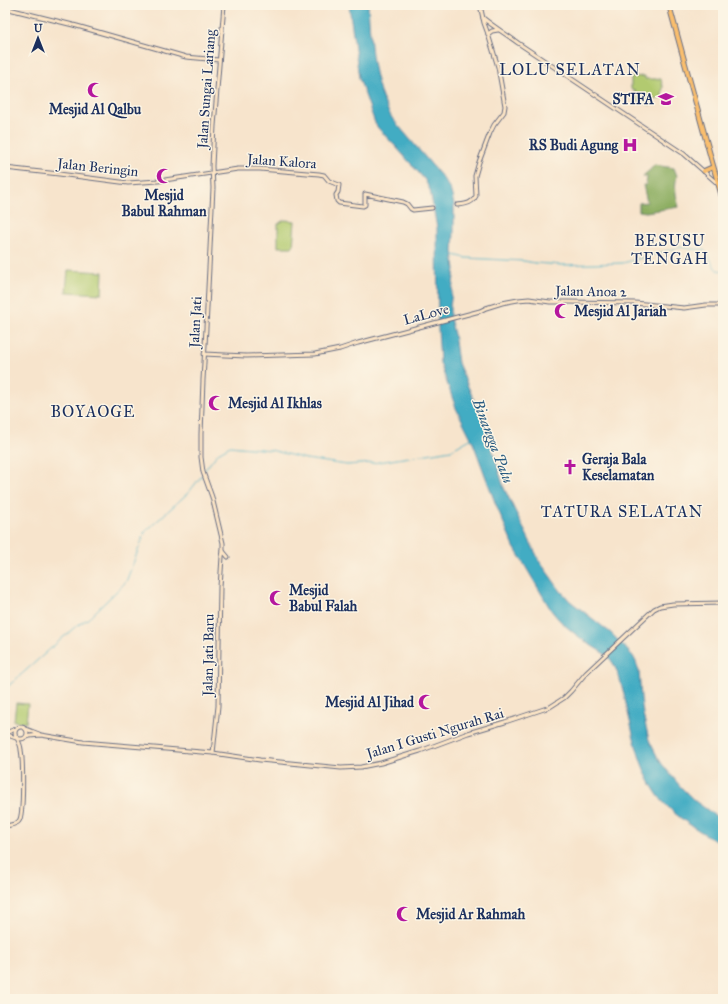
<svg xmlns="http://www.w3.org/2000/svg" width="728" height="1004" viewBox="0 0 728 1004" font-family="'IM FELL Great Primer',serif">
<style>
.green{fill:#b2ca6f;stroke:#667c66}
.forest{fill:#8dae62;stroke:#546e60}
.water{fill:#43acc3;stroke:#2f6e90}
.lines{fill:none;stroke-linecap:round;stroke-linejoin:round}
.stream{stroke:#43acc3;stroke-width:1}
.secondary-casing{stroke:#686e84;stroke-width:5}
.highway-casing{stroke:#686e84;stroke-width:6}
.secondary{stroke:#fde5c5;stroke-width:3}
.highway{stroke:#fabe6d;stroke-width:4}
.labels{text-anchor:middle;stroke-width:3;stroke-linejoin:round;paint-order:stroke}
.street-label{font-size:14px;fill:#1b2f5e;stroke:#fcf5e5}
.poi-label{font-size:14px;font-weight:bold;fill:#1b2f5e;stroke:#fcf5e5;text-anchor:start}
.water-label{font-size:15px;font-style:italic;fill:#295b81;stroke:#fcf5e5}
.quarter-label{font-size:16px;letter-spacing:1px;fill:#1b2f5e;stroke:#fcf5e5}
</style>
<rect width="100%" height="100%" fill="#fcf5e5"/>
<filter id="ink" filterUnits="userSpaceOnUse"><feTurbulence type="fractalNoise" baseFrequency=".025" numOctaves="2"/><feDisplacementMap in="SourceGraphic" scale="8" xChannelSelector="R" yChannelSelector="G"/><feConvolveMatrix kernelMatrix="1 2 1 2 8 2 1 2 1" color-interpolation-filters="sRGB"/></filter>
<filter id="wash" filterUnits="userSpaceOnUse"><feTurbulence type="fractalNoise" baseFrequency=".012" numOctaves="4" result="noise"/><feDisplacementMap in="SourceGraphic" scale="16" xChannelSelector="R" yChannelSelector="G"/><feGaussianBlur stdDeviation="0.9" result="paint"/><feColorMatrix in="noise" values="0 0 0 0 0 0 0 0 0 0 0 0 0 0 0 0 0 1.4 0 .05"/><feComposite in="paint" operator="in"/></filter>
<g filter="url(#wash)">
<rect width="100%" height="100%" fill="#f7e4cc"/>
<g class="green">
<polygon points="645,76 645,79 661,79 662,85 663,85 662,98 652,100 651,105 634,100 635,90 631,89 631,77"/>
<polygon points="284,220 295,221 293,247 278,247 278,224"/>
<polygon points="68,270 103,272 102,294 66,292"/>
<polygon points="16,703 28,704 26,723 14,721"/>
</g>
<path class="forest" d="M 654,165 L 674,168 L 677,176 C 674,187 676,196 679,207 L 646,212 L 639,211 L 639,203 L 647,202 L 643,185 L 646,185 L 647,176 L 643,176 C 647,172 651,170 654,165 Z"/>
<path class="water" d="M 349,5 L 368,5 C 371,46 371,81 392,118 L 442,177 L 450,189 L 452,196 L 454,205 L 454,232 L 453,251 L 455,269 L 450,307 L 450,318 L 454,334 L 458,363 L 485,426 L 504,488 L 540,562 L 560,590 L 570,601 L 611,633 L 633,656 L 636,662 L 639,671 L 641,698 L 643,714 L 649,740 L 657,756 L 662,764 L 680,786 L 695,801 L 723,821 L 723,845 C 705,834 686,824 670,809 C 646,787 637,752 630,721 C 625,701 623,682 613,663 C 608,655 600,651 592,646 C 576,635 562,625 551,610 L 514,547 L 496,505 L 472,440 L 456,408 L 440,363 L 438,328 L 437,228 L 430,190 L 425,180 L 397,148 L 378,128 L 375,123 L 359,78 Z"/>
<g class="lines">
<g class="stream">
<polyline points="454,255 466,258 524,261 535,263 562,265 623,263 681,247 692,249 704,250 707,253 715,268 717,270 723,271"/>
<polyline points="204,471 218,453 230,446 271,450 306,459 347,465 373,463 451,450 472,438"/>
<polyline points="5,689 75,627 89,618 126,582 145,532 189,492 203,474"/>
</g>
</g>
</g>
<g filter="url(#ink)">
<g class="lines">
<defs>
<g id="secondary">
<polyline points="5,8 77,26 186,57 219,60"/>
<path d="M 483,18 C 494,27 506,34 518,43 L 684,154 L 718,184"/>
<polyline points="488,34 492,31 498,30"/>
<polyline points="5,168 59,174 128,183 158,181 238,169 260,169 319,174 324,175 329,181 339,185 338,192 336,195 337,201 339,203 363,206 365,205 365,194 403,202 407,204 411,209 413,210 432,208"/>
<path d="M 457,205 C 465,204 472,204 476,196 L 475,176 L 479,162 L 490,133 L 494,125 L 504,112 L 505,106 L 498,67 L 488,34 L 484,23 L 480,5"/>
<polyline points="204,354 246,356 315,354 340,349 358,343 480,311 486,308 502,303 518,300 529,299 550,302 567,302 635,303 684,308 706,305 723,305"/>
<polyline points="223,551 228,557"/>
<circle cx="21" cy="733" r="6"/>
<polyline points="26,729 39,734"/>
<polyline points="5,733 16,729"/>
<polyline points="5,734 16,738"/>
<polyline points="26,737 30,736 41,735 83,742 213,753 260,760 341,768 361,767 381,763 420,751 468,733 505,722 550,707 564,698 571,691 586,673 654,609 660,606 673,604 723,603"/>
<polyline points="213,753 218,706 220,587 222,557 223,551 223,543 212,497 203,472 201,457 201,434 203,380 206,328 213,188 212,166 214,126 224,5"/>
<path d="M 5,826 C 10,825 16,825 19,821 C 24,815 23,760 21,750 C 21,746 19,742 17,738"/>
</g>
<g id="highway">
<polyline points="669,5 712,162 723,200"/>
<polyline points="704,171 713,167"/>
</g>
</defs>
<use href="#secondary" class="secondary-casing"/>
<use href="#highway" class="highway-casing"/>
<use href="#secondary" class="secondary"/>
<use href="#highway" class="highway"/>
</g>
</g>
<defs>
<symbol id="mosque-bare" viewBox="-9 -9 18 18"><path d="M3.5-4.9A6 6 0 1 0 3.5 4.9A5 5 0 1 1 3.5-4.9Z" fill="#b5179e" stroke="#fcf5e5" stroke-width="2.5" paint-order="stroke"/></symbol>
<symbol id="university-bare" viewBox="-9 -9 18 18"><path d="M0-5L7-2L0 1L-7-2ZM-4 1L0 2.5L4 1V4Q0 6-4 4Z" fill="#b5179e" stroke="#fcf5e5" stroke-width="2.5" paint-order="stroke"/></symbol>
<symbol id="hospital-bare" viewBox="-9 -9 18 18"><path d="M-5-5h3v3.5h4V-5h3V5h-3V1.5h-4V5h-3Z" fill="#b5179e" stroke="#fcf5e5" stroke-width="2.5" paint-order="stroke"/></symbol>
<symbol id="church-bare" viewBox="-9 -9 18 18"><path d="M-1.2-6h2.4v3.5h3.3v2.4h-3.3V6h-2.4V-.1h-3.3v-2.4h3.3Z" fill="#b5179e" stroke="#fcf5e5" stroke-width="2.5" paint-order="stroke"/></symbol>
</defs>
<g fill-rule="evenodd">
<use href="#mosque-bare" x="84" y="79" width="22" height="22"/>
<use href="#university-bare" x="655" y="88" width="22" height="22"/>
<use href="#hospital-bare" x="619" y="134" width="22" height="22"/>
<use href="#mosque-bare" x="153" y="165" width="22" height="22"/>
<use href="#mosque-bare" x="551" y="300" width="22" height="22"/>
<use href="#mosque-bare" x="205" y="392" width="22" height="22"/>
<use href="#church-bare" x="559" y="456" width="22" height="22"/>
<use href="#mosque-bare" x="266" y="587" width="22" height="22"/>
<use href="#mosque-bare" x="415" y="691" width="22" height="22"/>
<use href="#mosque-bare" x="393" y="903" width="22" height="22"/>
</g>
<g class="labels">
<g class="street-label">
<text transform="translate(206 89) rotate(-86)" y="5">Jalan Sungai Lariang</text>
<text transform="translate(282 161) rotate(4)" y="5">Jalan Kalora</text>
<text transform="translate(98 167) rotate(6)" y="5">Jalan Beringin</text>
<text transform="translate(591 291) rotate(1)" y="5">Jalan Anoa 2</text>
<text transform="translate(426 314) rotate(-15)" y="5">LaLove</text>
<text transform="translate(195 322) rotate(-87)" y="5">Jalan Jati</text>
<text transform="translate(208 655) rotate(-89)" y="5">Jalan Jati Baru</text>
<text transform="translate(435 733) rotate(-17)" y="5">Jalan I Gusti Ngurah Rai</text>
</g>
<g class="poi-label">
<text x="654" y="104" text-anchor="end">STIFA</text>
<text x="95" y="114" text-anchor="middle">Mesjid Al Qalbu</text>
<text x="618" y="150" text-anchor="end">RS Budi Agung</text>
<text x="164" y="200" text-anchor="middle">Mesjid<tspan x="164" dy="16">Babul Rahman</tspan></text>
<text x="574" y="316">Mesjid Al Jariah</text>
<text x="228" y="408">Mesjid Al Ikhlas</text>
<text x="582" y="464">Geraja Bala<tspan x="582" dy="16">Keselamatan</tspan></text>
<text x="289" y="595">Mesjid<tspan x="289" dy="16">Babul Falah</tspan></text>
<text x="414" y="707" text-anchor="end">Mesjid Al Jihad</text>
<text x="416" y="919">Mesjid Ar Rahmah</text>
</g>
<g class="water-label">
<text transform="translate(493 441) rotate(69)" y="5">Binangga Palu</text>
</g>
<g class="quarter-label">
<text x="570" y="75">LOLU SELATAN</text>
<text x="670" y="246">BESUSU<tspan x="670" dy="18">TENGAH</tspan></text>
<text x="93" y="417">BOYAOGE</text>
<text x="622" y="517">TATURA SELATAN</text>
</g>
</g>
<rect width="728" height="1004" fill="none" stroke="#fcf5e5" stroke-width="20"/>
<g transform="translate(38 38)" stroke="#fcf5e5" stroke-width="3" paint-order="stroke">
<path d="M0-3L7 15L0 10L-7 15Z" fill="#1b2f5e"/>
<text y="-6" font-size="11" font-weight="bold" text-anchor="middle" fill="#1b2f5e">U</text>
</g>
</svg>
